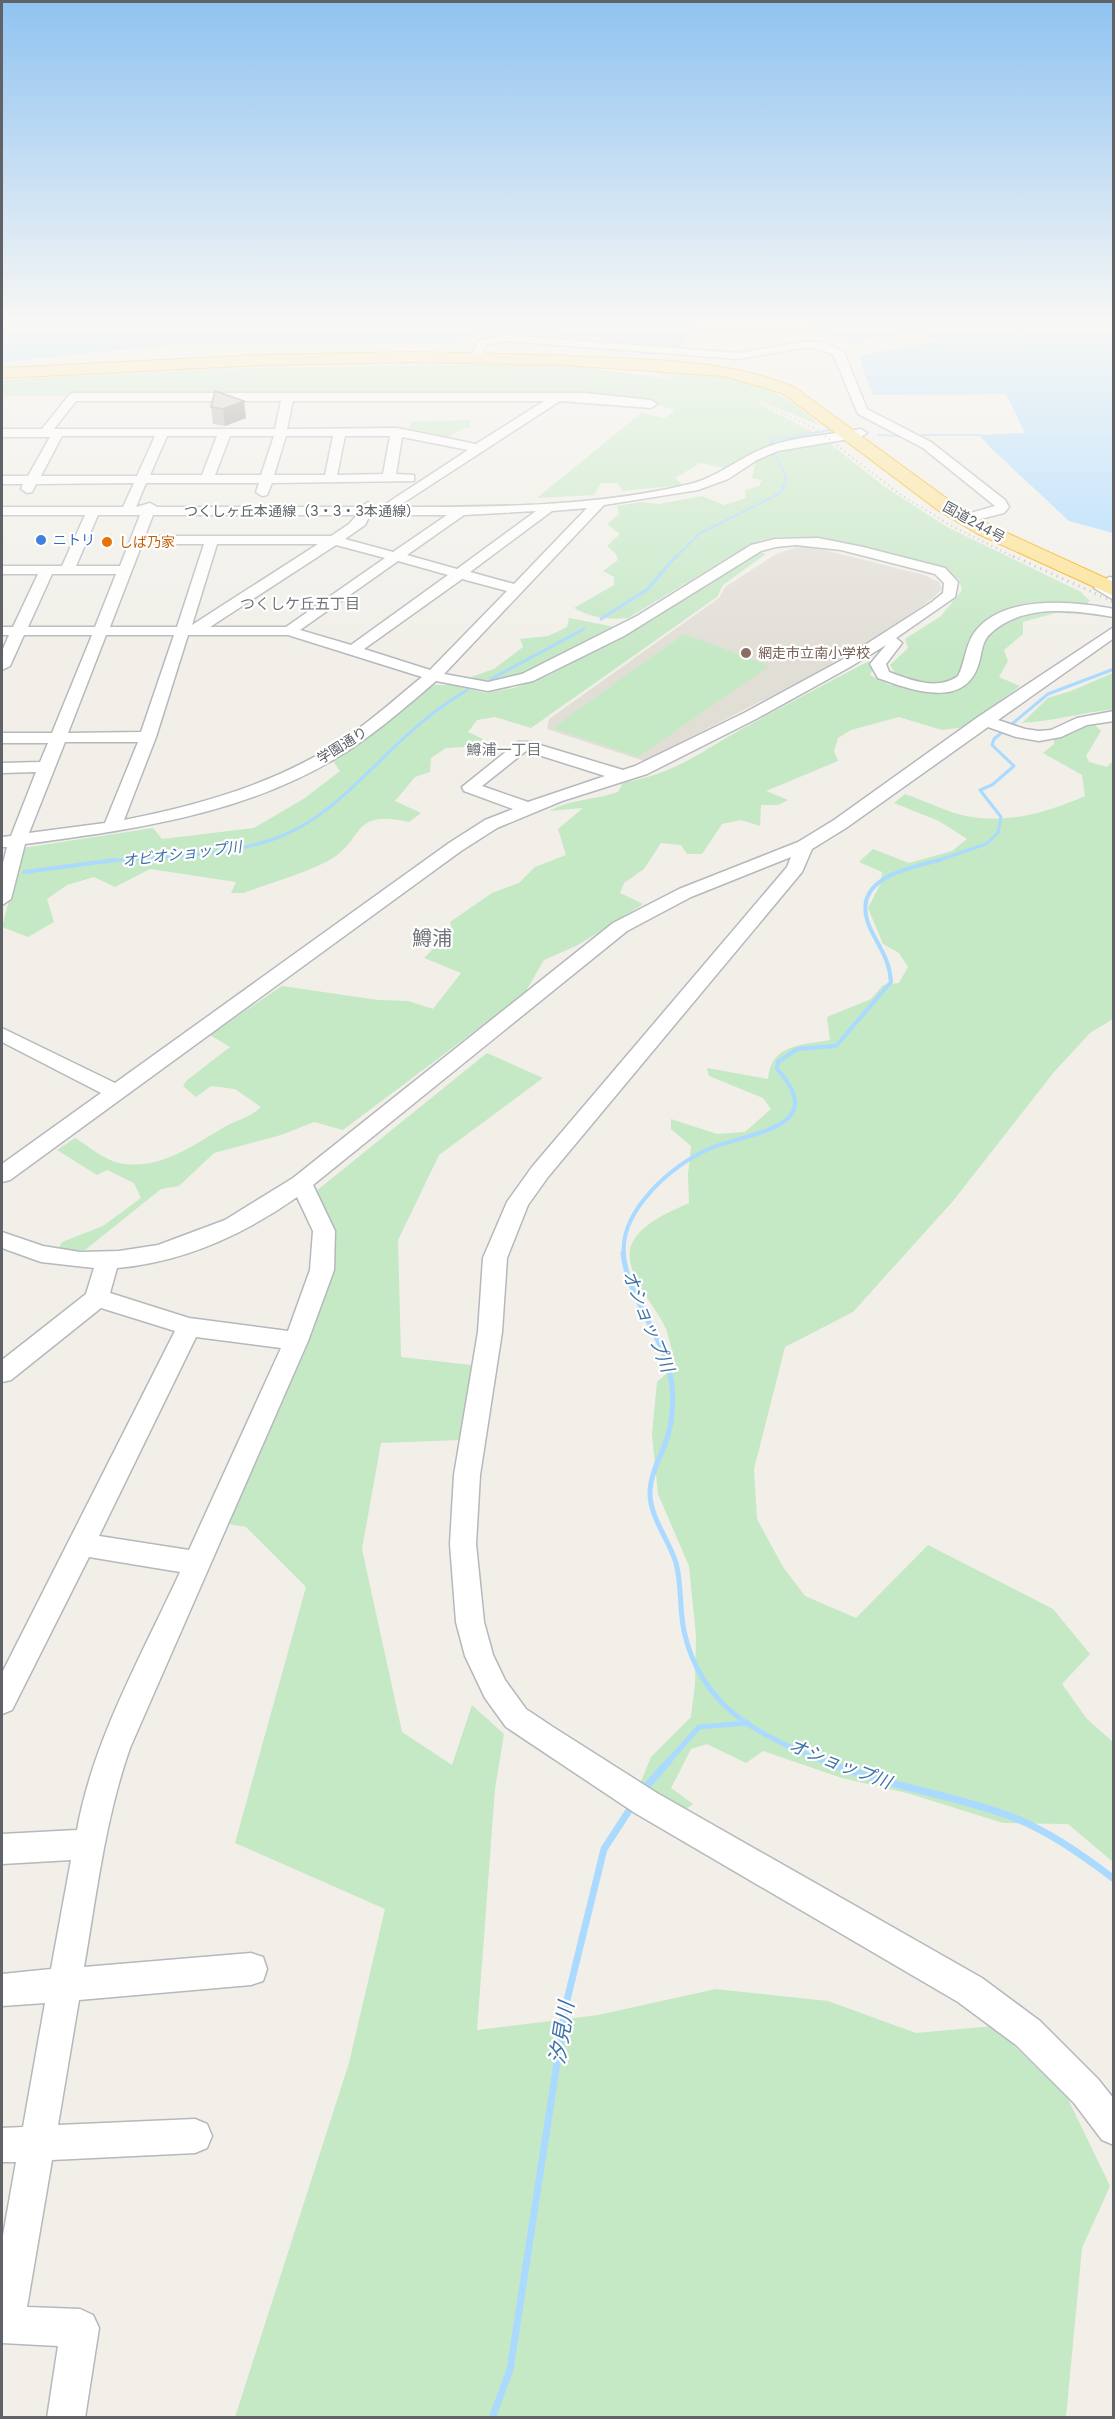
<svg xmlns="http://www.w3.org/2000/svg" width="1115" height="2419" viewBox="0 0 1115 2419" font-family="Inter,'Noto Sans JP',sans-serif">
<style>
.education{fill:#e1ded6}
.green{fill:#c5e8c5}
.water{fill:#aadaff}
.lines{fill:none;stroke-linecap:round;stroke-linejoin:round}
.stream-far4{stroke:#aadaff;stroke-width:2}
.stream-far3{stroke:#aadaff;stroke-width:3}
.stream-far2{stroke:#aadaff;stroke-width:4}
.stream-far1{stroke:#aadaff;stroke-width:5}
.stream{stroke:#aadaff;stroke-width:7}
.minor-casing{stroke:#b5b8bc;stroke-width:3}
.highway-casing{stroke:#f9ab00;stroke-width:2}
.minor{fill:#fff;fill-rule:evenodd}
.highway{fill:#fde293;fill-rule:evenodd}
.rail-far1{stroke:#b6b7b8;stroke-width:2;stroke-dasharray:1 4;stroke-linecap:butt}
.rail{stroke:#b6b7b8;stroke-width:3;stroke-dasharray:1 5;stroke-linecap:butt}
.wall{fill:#afaea9}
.shaded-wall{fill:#8f8d8a}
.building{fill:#cccac5;stroke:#8f8d8a;stroke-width:1.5}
.shop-dot{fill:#3f7fe0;stroke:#fff;stroke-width:2}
.food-dot{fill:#e8710a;stroke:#fff;stroke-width:2}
.education-dot{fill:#8d6e63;stroke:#fff;stroke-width:2}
.labels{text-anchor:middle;stroke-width:4.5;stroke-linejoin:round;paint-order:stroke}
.far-street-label{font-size:14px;fill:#5f6368;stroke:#fff}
.far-shop-label{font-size:14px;fill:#366cbe;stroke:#fff;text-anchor:start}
.far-food-label{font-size:14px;fill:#c56008;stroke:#fff;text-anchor:start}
.far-education-label{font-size:14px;fill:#785e54;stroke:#fff;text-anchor:start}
.far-neighbourhood-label{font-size:15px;fill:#70757a;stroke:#fff}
.far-water-label{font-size:15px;font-style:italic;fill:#4174aa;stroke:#fff}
.water-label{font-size:18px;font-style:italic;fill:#4174aa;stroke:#fff}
.quarter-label{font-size:20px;fill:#70757a;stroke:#fff}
.near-water-label{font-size:21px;font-style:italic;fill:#4174aa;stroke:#fff}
</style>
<rect width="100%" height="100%" fill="#f1efe8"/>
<polygon class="education" points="804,545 924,575 939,582 942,589 933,598 884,633 816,673 644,761 547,729 549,719 719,598 725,587 776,554"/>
<g class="green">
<path d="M 533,364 L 587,368 L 670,380 L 674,379 L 646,370 C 724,373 759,372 821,426 L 761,401 L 758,404 L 819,435 C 784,441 756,449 725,468 L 700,463 L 675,478 L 683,485 L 623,491 L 617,483 L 601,483 L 594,495 L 537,498 L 641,413 L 665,418 L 675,410 L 632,398 L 586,396 L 2,396 L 2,380 L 251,368 Z"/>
<polygon points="470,420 470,428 464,428 449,437 409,428 411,422"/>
<path d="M 828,442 L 885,487 L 947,527 L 1081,592 L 1090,601 L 1070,614 L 1059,612 L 1023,622 L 1023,634 L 1004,650 L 1008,661 L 999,677 L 1020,686 L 965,727 L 942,730 L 899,717 L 851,730 L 838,738 L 834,751 L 838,761 L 766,791 L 788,800 L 778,805 L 761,805 L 760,826 L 741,820 L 722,824 L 702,854 L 687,854 L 681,845 L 661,843 L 644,869 L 624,883 L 620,893 L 643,904 L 578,945 L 544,960 L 524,994 L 343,1130 L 314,1122 L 281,1135 L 214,1153 L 179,1186 L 161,1189 L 85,1250 L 57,1250 L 62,1242 L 103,1226 L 141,1198 L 134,1183 L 107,1170 L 97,1175 L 57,1150 L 75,1138 C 88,1146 105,1160 119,1163 C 157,1171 191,1147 221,1129 C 235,1120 249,1119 261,1107 L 235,1089 L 211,1086 L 196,1097 L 183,1086 L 186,1081 L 230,1047 L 210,1035 L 282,986 L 378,1000 L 408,1001 L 433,1009 L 461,973 L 424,958 L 452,930 L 450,922 L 492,893 L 519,883 L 535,867 L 566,855 L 558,829 L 583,808 L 549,811 C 571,799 595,800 618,792 L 623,783 C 675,773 696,755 740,730 C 786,705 832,680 879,656 L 870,675 L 890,685 L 902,685 L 890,665 L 908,648 L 905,639 L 941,616 L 962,590 L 959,579 L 945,570 L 820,541 L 782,537 L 762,540 L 749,545 L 628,618 C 608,620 592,618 574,608 L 614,585 L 614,577 L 603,571 L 618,560 L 616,554 L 607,546 L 620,534 L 607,524 L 619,514 L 617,506 L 641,502 L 659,504 L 702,496 L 724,505 L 746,498 L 745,490 L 759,486 L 762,480 L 752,478 L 756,458 Z"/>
<path d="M 758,552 L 766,554 L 723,585 L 717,597 L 531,728 L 495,717 L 477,720 L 468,732 L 483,739 L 480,746 L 446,748 L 431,758 L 430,772 L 415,777 L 395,801 L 421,813 L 409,822 C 348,808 367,841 326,862 C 300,875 270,883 243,893 L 231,893 L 236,882 L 150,869 L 115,887 L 94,877 L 67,885 L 47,899 L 54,922 L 28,937 L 2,927 L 23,848 L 153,828 L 162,839 L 254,828 L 305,798 L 340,771 L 333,761 L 433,685 L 453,685 L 486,693 L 514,688 L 549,675 L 651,621 Z"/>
<path d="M 569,618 L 615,627 C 583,643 504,694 471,677 L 494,669 L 523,647 L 520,639 L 548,636 L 567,627 Z"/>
<polygon points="684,634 769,666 638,757 553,728"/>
<path d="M 1113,673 L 1113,709 C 1082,713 1053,721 1022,723 L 1048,698 L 1071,691 Z"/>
<path d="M 1094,724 L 1101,731 L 1086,756 L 1089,762 L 1107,767 L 1113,761 L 1113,1019 L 1090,1033 L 1054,1072 L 953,1201 L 853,1312 L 785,1347 L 754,1469 L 757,1519 L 783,1567 L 805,1596 L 856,1618 L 928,1545 L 1053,1609 L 1090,1654 L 1062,1684 L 1087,1719 L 1113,1742 L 1113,1862 L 1068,1824 L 1003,1823 L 907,1793 L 842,1778 L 763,1751 L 746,1763 L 707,1744 L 691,1749 L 671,1788 L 693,1804 L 686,1809 L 640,1784 L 651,1757 L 691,1717 L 695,1684 L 696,1636 L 689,1566 L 658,1494 L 652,1434 L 657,1382 L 676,1365 C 672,1353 670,1340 666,1329 C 656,1305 615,1265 635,1238 C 648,1220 670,1212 689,1203 L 688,1175 L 691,1146 L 671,1129 L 671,1119 L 717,1134 L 745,1132 L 771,1109 L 763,1098 L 709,1076 L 707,1068 L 768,1079 C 771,1044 802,1045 830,1040 L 827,1017 L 871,999 L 883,985 L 899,983 L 908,967 L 899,953 L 883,944 L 868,908 L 881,883 L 882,872 L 859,862 L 873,849 L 909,863 L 952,851 L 967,839 L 939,821 L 894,803 L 905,794 C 926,801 950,814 972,817 C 1012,823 1048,812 1085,796 L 1082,775 L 1043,753 L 1054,744 L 1054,737 Z"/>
<polygon points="487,1053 543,1078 439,1155 398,1240 401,1357 471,1365 460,1440 381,1443 362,1549 402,1732 452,1765 472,1705 504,1734 495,1789 477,2030 598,2015 716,1989 828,2001 916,2033 994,2026 1068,2099 1110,2186 1082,2248 1066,2417 235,2417 349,2063 385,1909 235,1843 306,1587 246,1527 229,1524 309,1342 330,1283 330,1232 315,1192"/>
</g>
<g class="water">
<polygon points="2,322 712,322 703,323 679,347 505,331 489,332 452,343 199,342 2,362"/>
<polygon points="800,322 1113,322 1113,533 1069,521 993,450 979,435 1025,433 1006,394 873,395 858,356 936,341 918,332 853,343 841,336 829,338"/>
</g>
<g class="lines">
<g class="stream-far4">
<polyline points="878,435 903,436"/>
<polyline points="922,435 979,435"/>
<polyline points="769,445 774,440 830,430"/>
<polyline points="675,558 699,534 782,492 786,477 775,454"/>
</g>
<g class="stream-far3">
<polyline points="601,619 648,589 676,556"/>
<polyline points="491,679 584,629"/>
<path d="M 103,862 C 163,854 228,859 284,835 C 332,815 367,771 405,737 C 424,719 444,704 467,690"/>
<polyline points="933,862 986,844 998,833 1001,817 980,790 992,785 1014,766 992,745 994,739 1048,694 1114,669"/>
</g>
<g class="stream-far2">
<polyline points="24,872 115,860"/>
<path d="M 624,1255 C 619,1211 673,1164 709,1149 C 748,1132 832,1129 777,1069 L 778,1062 L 797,1049 L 836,1046 L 891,982 C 890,961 880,948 871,930 C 847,880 904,869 940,860"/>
</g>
<g class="stream-far1">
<path d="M 623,1253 C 628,1301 666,1337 672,1385 C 674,1407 672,1427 664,1447 C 658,1461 651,1475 650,1491 C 649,1517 669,1539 676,1563 C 682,1585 679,1608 684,1631 C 701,1709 759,1735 828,1763"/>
<polyline points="667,1763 699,1727 748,1723"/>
</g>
<g class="stream">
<path d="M 824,1761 C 882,1785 945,1793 1004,1814 C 1044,1828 1080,1853 1114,1879"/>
<polyline points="644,1789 669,1761"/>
<polyline points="492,2418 510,2370 566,2004 604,1849 632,1806"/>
</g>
<defs>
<g id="minor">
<polygon points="504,335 739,353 808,341 825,343 844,352 867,409 931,442 1005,500 1009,507 1004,513 965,523 960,522 960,516 995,506 923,448 858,414 833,354 808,347 739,359 504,341 487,345 480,359 472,359 470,357 478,341"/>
<path d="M 73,393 L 585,393 L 651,400 L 657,404 L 651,408 L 560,401 L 397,507 C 494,507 594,507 690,484 C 718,477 740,457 767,447 C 795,436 831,435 861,429 L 867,433 L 861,437 L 778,451 L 757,460 L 728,479 L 698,490 L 604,505 L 444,674 L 488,682 L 522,674 L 637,616 L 751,545 L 775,539 L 818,538 L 863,547 L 945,568 L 958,582 L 955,597 L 896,638 L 902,643 L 886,664 L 889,672 C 911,680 937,691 958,676 C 965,663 965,646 974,633 C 1002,594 1073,601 1114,609 L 1114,617 C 1074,610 1024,603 991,633 C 981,641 982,655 978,666 C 963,710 908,689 878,678 L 870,664 L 886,645 L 850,667 L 756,719 L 647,774 L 562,801 L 497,828 L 461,851 L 10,1180 L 2,1182 L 2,1164 L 101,1093 L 2,1042 L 2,1028 L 115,1083 L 449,843 L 485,820 L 513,809 L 464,791 L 462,787 L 518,742 L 530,742 L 623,770 L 635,766 L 744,713 L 840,661 L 932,602 L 943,593 L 944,583 L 935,574 L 841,550 L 796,545 L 776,547 L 761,551 L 624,636 L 533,681 L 488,691 L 436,681 C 414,700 392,719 369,736 C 269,811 145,828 25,844 L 11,899 L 2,905 L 2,867 L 7,847 L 2,847 L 2,837 L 11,836 L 36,772 L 2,773 L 2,763 L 40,762 L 48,743 L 2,743 L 2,733 L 52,733 L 92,635 L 24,635 L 10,666 L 2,670 L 2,651 L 9,635 L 2,635 L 2,627 L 13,627 L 38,574 L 2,574 L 2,566 L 62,566 L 85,515 L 2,515 L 2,507 L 123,507 L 134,483 L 36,484 L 32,492 L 27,493 L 21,489 L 23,484 L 2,484 L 2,476 L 28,476 L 50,437 L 2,437 L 2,429 L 42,429 L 69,395 ZM 76,401 L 281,401 L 275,429 L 54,429 ZM 293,401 L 544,401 L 476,444 L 397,428 L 287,429 ZM 62,436 L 155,436 L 137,476 L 41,476 ZM 167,436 L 217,436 L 202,475 L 150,475 ZM 230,436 L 274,436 L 261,475 L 215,475 ZM 286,436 L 333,436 L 325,475 L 274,475 ZM 345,436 L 390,436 L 383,474 L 337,475 ZM 402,437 L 468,450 L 381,507 L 374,507 L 368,502 L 361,507 L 157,507 L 150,503 L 136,507 L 146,483 L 259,483 L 256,492 L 262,496 L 267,495 L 272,483 L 414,481 L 414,475 L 396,474 ZM 587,508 L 514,584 L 470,572 L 552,511 ZM 536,511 L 457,569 L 407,555 L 464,515 ZM 98,515 L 140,515 L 120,566 L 76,566 ZM 153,515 L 357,515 L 349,524 L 331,536 L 145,536 ZM 370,515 L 447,515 L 393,552 L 345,539 L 365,525 ZM 142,544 L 204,544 L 177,627 L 110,627 ZM 217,544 L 318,544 L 192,625 ZM 336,545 L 385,558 L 286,627 L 210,627 ZM 398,561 L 448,575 L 351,645 L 300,630 ZM 52,574 L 116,574 L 95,627 L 28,627 ZM 462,579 L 507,591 L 430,670 L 364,649 ZM 106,635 L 174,635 L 141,732 L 68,733 ZM 188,635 L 288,635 L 422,677 C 401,694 380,713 358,729 C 289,780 206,804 124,820 L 156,737 ZM 65,742 L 138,742 L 105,823 L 29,833 ZM 526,751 L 605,776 L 528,802 L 482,786 Z"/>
<polygon points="1109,577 1114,578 1114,584 1110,587 1114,590 1114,600 1094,588"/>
<path d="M 1114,627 L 1114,638 L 998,720 L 1025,729 L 1039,731 L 1051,730 L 1077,718 L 1114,711 L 1114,721 L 1087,725 L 1061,737 L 1039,741 L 1016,737 L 988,727 L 846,828 L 812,849 L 802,872 L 548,1177 L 528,1205 L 507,1258 L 502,1332 L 480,1475 L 476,1544 L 484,1622 L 493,1655 L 505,1680 L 526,1709 L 553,1727 L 657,1793 L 982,1978 L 1040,2021 L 1098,2079 L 1114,2099 L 1114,2145 L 1102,2140 L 1074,2103 L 1016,2045 L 958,2002 L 635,1813 L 506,1727 L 485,1698 L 465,1656 L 456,1622 L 450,1544 L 454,1475 L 478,1332 L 483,1258 L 507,1202 L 532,1167 L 787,867 L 791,857 L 691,897 L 627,931 L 313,1185 L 335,1231 L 334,1270 L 308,1341 L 130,1748 C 105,1819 97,1892 84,1967 L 251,1953 L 263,1957 L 267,1969 L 263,1981 L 251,1985 L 79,2000 L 58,2125 L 195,2119 L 207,2124 L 212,2136 L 207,2148 L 195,2153 L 52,2160 L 27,2307 L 80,2309 L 93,2315 L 99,2328 L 85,2418 L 47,2418 L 58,2346 L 2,2343 L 2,2241 L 16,2162 L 2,2162 L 2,2128 L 23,2127 L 45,2003 L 2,2006 L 2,1974 L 51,1969 L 71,1860 L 2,1864 L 2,1834 L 77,1830 C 93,1740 142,1655 180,1572 L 89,1557 L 12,1710 L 2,1714 L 2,1673 L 175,1331 L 101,1308 L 11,1380 L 2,1382 L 2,1360 L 86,1294 L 94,1268 L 41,1262 L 2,1248 L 2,1232 L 43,1246 L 80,1252 L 119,1251 L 158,1245 L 225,1220 L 293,1178 L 613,923 L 679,889 L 798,842 L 834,820 L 978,717 ZM 297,1197 L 313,1231 L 310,1270 L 288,1331 L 189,1318 L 110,1293 L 117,1268 C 183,1262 243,1235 297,1197 ZM 196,1337 L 281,1348 L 189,1550 L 99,1536 Z"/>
</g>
<path id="highway" d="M 412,352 C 479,353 546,355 614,358 C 676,361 735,363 794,387 L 953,503 L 992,526 L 1114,582 L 1114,596 L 978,534 L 939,511 L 782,393 L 724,376 L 564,365 L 412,362 L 260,365 L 2,378 L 2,368 L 260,355 Z"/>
</defs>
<use href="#minor" class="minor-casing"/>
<use href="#highway" class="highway-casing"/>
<use href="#minor" class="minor"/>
<use href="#highway" class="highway"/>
<g class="rail-far1">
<polyline points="2,381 234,367 465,362 558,364 672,380"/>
<polyline points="763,404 816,429 898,493 950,525 1016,558"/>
</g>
<polyline class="rail" points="1013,556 1114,602"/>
</g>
<polygon class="wall" points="215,391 246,418 225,426 213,424 211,407"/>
<polygon class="shaded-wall" points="244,401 246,418 225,426 223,409"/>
<polygon class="building" points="215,391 244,401 223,409 211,407"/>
<linearGradient id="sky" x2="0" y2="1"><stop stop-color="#8fc3f1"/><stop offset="0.49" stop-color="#f9f8f5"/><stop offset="1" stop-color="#f9f8f5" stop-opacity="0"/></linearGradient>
<rect width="1115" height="660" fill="url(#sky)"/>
<circle class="shop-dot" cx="41" cy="540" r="6"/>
<circle class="food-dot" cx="107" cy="542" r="6"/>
<circle class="education-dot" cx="746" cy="653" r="6"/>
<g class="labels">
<g class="far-street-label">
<text x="302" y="516">つくしヶ丘本通線（3・3・3本通線）</text>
<text transform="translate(974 522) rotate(29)" y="5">国道244号</text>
<text transform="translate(342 745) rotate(-32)" y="5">学園通り</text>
</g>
<g class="far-shop-label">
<text x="53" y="545">ニトリ</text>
</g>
<g class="far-food-label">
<text x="119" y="547">しば乃家</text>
</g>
<g class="far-education-label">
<text x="758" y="658">網走市立南小学校</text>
</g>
<g class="far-neighbourhood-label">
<text x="300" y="609">つくしケ丘五丁目</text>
<text x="504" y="755">鱒浦一丁目</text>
</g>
<g class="far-water-label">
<text transform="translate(182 854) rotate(-7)" y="5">オビオショップ川</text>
</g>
<g class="water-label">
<text transform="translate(648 1321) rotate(68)" y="6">オショップ川</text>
<text transform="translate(840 1764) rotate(21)" y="6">オショップ川</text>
</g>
<g class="quarter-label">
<text x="432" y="945">鱒浦</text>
</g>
<g class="near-water-label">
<text transform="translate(562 2033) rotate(-81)" y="7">汐見川</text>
</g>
</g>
<rect width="1115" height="2419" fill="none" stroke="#5f6368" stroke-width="6"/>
</svg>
